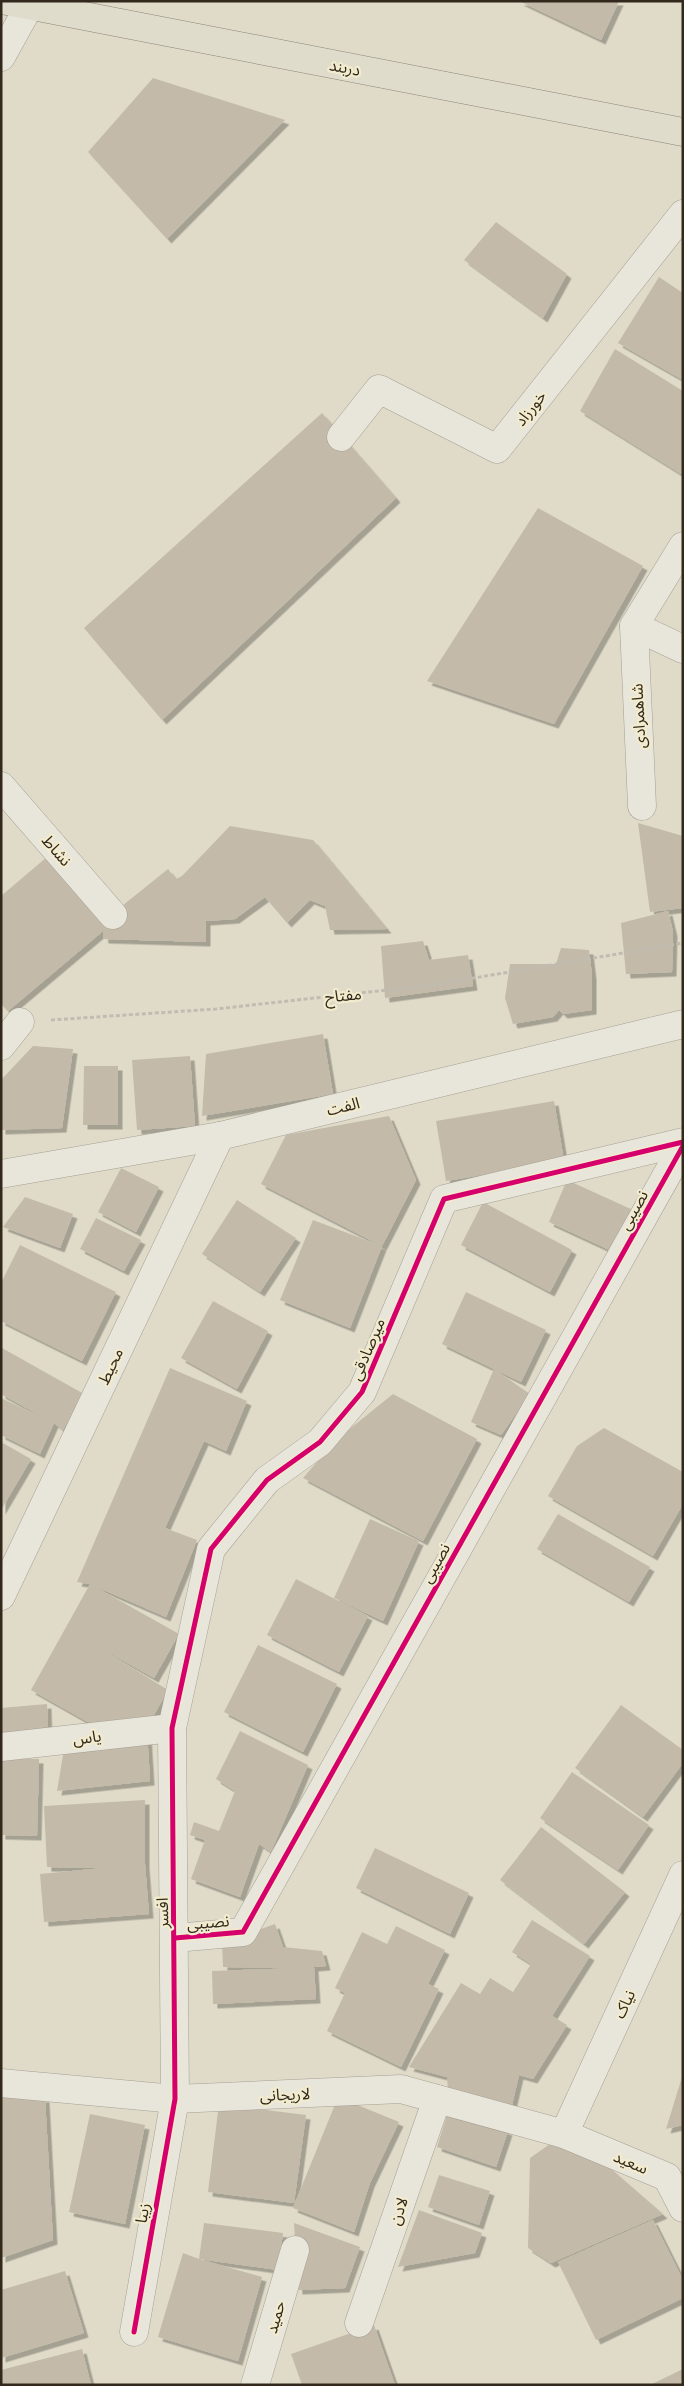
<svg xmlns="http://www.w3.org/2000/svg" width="684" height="2386" viewBox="0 0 684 2386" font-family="'Playfair Display','Noto Sans Arabic',serif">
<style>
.building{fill:#c3baaa;filter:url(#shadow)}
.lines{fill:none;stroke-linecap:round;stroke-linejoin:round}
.minor-casing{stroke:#a5a093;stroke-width:29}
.major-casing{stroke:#8a8579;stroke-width:29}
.path{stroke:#c1bcb1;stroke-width:3;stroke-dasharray:4 2.5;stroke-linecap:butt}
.minor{stroke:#e8e5da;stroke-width:28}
.major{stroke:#e0dccc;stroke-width:28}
.cycleway-casing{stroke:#f2ebce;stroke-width:8}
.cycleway{stroke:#d6006c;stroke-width:5}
.labels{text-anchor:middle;stroke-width:4.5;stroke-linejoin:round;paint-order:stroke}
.street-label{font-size:16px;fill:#32291c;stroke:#f2ebce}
</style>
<defs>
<filter id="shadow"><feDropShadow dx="4.5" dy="4.5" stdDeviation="0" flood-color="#0004"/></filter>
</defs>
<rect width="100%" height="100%" fill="#e0dbc9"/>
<g class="building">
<polygon points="519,1 619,1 601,40"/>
<polygon points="153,78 285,120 167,239 88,152"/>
<polygon points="496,222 567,274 543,318 464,260"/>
<polygon points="659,277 683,293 683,380 618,343"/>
<polygon points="615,349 683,391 683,470 681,474 580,411"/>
<polygon points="322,413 396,498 162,720 84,628"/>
<polygon points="538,508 643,566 554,724 427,681"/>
<polygon points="638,823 683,836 683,908 650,912"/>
<polygon points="230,826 313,840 387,929 330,930 325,906 310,900 287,923 265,897 235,919 206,921 206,942 104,939 103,931 8,1011 1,1004 1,896 47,857 102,922 168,869 176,879 182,876"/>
<polygon points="668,911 673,932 672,972 626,974 621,923"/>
<polygon points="423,941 429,960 468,955 473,986 385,998 381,946"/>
<polygon points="561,948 589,950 592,975 592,1010 563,1014 559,1010 553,1017 513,1024 505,998 510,964 556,964"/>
<polygon points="323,1034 333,1094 202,1116 206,1054"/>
<polygon points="33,1046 73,1049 62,1128 1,1130 1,1080"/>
<polygon points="190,1056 195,1126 137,1130 132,1060"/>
<polygon points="84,1066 118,1066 118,1125 83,1125"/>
<polygon points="554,1101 564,1161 446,1181 436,1121"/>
<polygon points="389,1116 416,1180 382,1246 261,1184 286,1135"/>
<polygon points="121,1168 159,1187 136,1232 98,1212"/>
<polygon points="567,1180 633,1210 614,1252 549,1222"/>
<polygon points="25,1197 73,1214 60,1248 3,1227"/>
<polygon points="237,1200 296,1238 260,1292 202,1254"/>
<polygon points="483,1202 572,1250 550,1292 461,1245"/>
<polygon points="96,1218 141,1240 124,1271 80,1249"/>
<polygon points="313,1220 382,1246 350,1328 280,1300"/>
<polygon points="20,1245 116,1292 82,1361 1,1321 1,1283"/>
<polygon points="466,1292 546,1330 521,1382 442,1344"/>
<polygon points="213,1301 268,1331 237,1389 181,1358"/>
<polygon points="2,1348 84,1394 63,1430 54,1423 40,1454 1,1435 1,1398 48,1420 1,1394"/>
<polygon points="170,1368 247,1401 226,1451 204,1441 165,1528 197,1540 166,1617 92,1585 179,1634 154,1678 91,1643 168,1690 150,1722 95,1726 31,1690 90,1584 77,1582"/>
<polygon points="494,1369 530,1394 501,1435 471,1422"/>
<polygon points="393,1394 477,1439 423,1541 303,1478 336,1440"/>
<polygon points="604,1428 683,1472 683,1504 653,1556 548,1496 577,1446"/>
<polygon points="1,1442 31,1459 1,1510"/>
<polygon points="558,1514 650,1567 629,1602 537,1549"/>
<polygon points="370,1519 419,1541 383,1621 334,1598"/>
<polygon points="296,1579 368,1616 339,1672 267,1635"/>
<polygon points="258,1645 337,1684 303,1752 224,1712"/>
<polygon points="47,1704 48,1736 1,1739 1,1708"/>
<polygon points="621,1705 683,1750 683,1763 643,1817 575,1768"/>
<polygon points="147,1731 150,1781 57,1791 64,1749"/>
<polygon points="240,1731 308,1765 271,1852 259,1844 240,1897 191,1879 205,1840 190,1835 194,1822 219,1831 235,1791 216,1779"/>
<polygon points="1,1758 39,1759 37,1836 1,1835"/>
<polygon points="572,1772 649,1825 618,1870 540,1818"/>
<polygon points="145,1800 145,1864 149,1914 44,1922 40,1874 104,1868 47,1867 44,1806"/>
<polygon points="541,1827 625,1892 584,1944 500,1880"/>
<polygon points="375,1848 469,1893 450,1934 356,1888"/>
<polygon points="532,1920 590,1956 552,2016 567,2025 533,2079 519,2075 512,2105 448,2090 447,2077 409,2067 461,1983 480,1994 490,1978 513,1992 531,1964 512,1952"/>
<polygon points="275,1924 283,1947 322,1951 326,1966 314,1967 316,1999 213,2004 212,1971 303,1968 223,1967 222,1943"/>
<polygon points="396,1926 445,1950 428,1984 439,1989 401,2067 327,2031 345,1993 335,1988 362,1932 387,1944"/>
<polygon points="682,2077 683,2125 666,2129"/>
<polygon points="1,2097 45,2098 53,2240 1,2258"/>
<polygon points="338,2097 399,2122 370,2183 354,2232 293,2208"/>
<polygon points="219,2104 306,2115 294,2203 208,2192"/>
<polygon points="448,2112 508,2131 496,2167 437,2147"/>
<polygon points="90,2114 145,2125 125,2224 69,2212"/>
<polygon points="550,2144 594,2154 663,2214 551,2263 528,2248 530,2158"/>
<polygon points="439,2175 490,2191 479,2225 428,2207"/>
<polygon points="419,2210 482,2233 475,2253 398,2267"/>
<polygon points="653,2220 683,2280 683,2298 596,2340 558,2262"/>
<polygon points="204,2223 283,2233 278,2270 199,2259 262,2277 238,2361 158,2337 183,2253 199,2259"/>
<polygon points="294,2223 360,2247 345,2288 298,2290"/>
<polygon points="65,2271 84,2333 1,2358 1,2290"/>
<polygon points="374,2325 395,2385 302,2385 291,2354"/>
<polygon points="82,2349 91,2385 1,2385 1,2370"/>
<polygon points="683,2369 683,2385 650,2385"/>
</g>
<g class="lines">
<defs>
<g id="minor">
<polyline points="1,57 32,1"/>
<polyline points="341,437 379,389 497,449 683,214"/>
<polyline points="683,546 634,626 683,649"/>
<polyline points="634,626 642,806"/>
<polyline points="1,786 113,915"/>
<polyline points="1,1046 20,1022"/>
<polyline points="1,1174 220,1136 683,1024"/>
<polyline points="1,1596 220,1136"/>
<polyline points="1,1747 172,1728"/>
<polyline points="175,1938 243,1932 683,1146"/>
<polyline points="1,2083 175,2099 401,2089 564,2134 667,2177 683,2208"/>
<polyline points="564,2134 683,1875"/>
<polyline points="359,2323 437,2099"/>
<polyline points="134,2332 175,2099 172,1728 211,1549 267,1480 320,1442 362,1392 444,1199 683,1142"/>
<polyline points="255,2385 295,2250"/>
</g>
<polyline id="major" points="7,1 683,132"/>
</defs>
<use href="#minor" class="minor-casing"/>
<use href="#major" class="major-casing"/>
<polyline class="path" points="51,1020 216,1009 432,985 683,943"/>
<use href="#minor" class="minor"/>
<use href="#major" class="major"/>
<defs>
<g id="cycleway">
<polyline points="175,1938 243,1932 683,1146"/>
<polyline points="134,2332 175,2099 172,1728 211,1549 267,1480 320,1442 362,1392 444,1199 683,1142"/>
</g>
</defs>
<use href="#cycleway" class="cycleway-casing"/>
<use href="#cycleway" class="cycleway"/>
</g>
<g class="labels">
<g class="street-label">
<text transform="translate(345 67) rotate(11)" y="6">دربند</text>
<text transform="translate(530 408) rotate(-52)" y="6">خورزاد</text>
<text transform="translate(638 716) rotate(-93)" y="6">شاهمرادی</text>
<text transform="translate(57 850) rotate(49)" y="6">نشاط</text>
<text transform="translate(343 995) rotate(-6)" y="6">مفتاح</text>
<text transform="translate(343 1106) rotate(-14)" y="6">الفت</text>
<text transform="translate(633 1210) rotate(-61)" y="6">نصیبی</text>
<text transform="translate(367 1349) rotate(-67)" y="6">میرصادقی</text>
<text transform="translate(110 1366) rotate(-65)" y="6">محیط</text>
<text transform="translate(435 1563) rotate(-61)" y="6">نصیبی</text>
<text transform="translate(87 1737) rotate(-7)" y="6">یاس</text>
<text transform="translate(162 1913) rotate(-91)" y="6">افسر</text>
<text transform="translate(208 1922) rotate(-5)" y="6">نصیبی</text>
<text transform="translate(624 2004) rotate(-65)" y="6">نیاک</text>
<text transform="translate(285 2094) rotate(-2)" y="6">لاریجانی</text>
<text transform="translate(631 2162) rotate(23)" y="6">سعید</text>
<text transform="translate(398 2211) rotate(-71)" y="6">لادن</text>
<text transform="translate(142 2213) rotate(-80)" y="6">زیبا</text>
<text transform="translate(275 2317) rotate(-74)" y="6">حمید</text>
</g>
</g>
<rect width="684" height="2386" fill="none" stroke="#32291c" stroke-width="5"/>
</svg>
